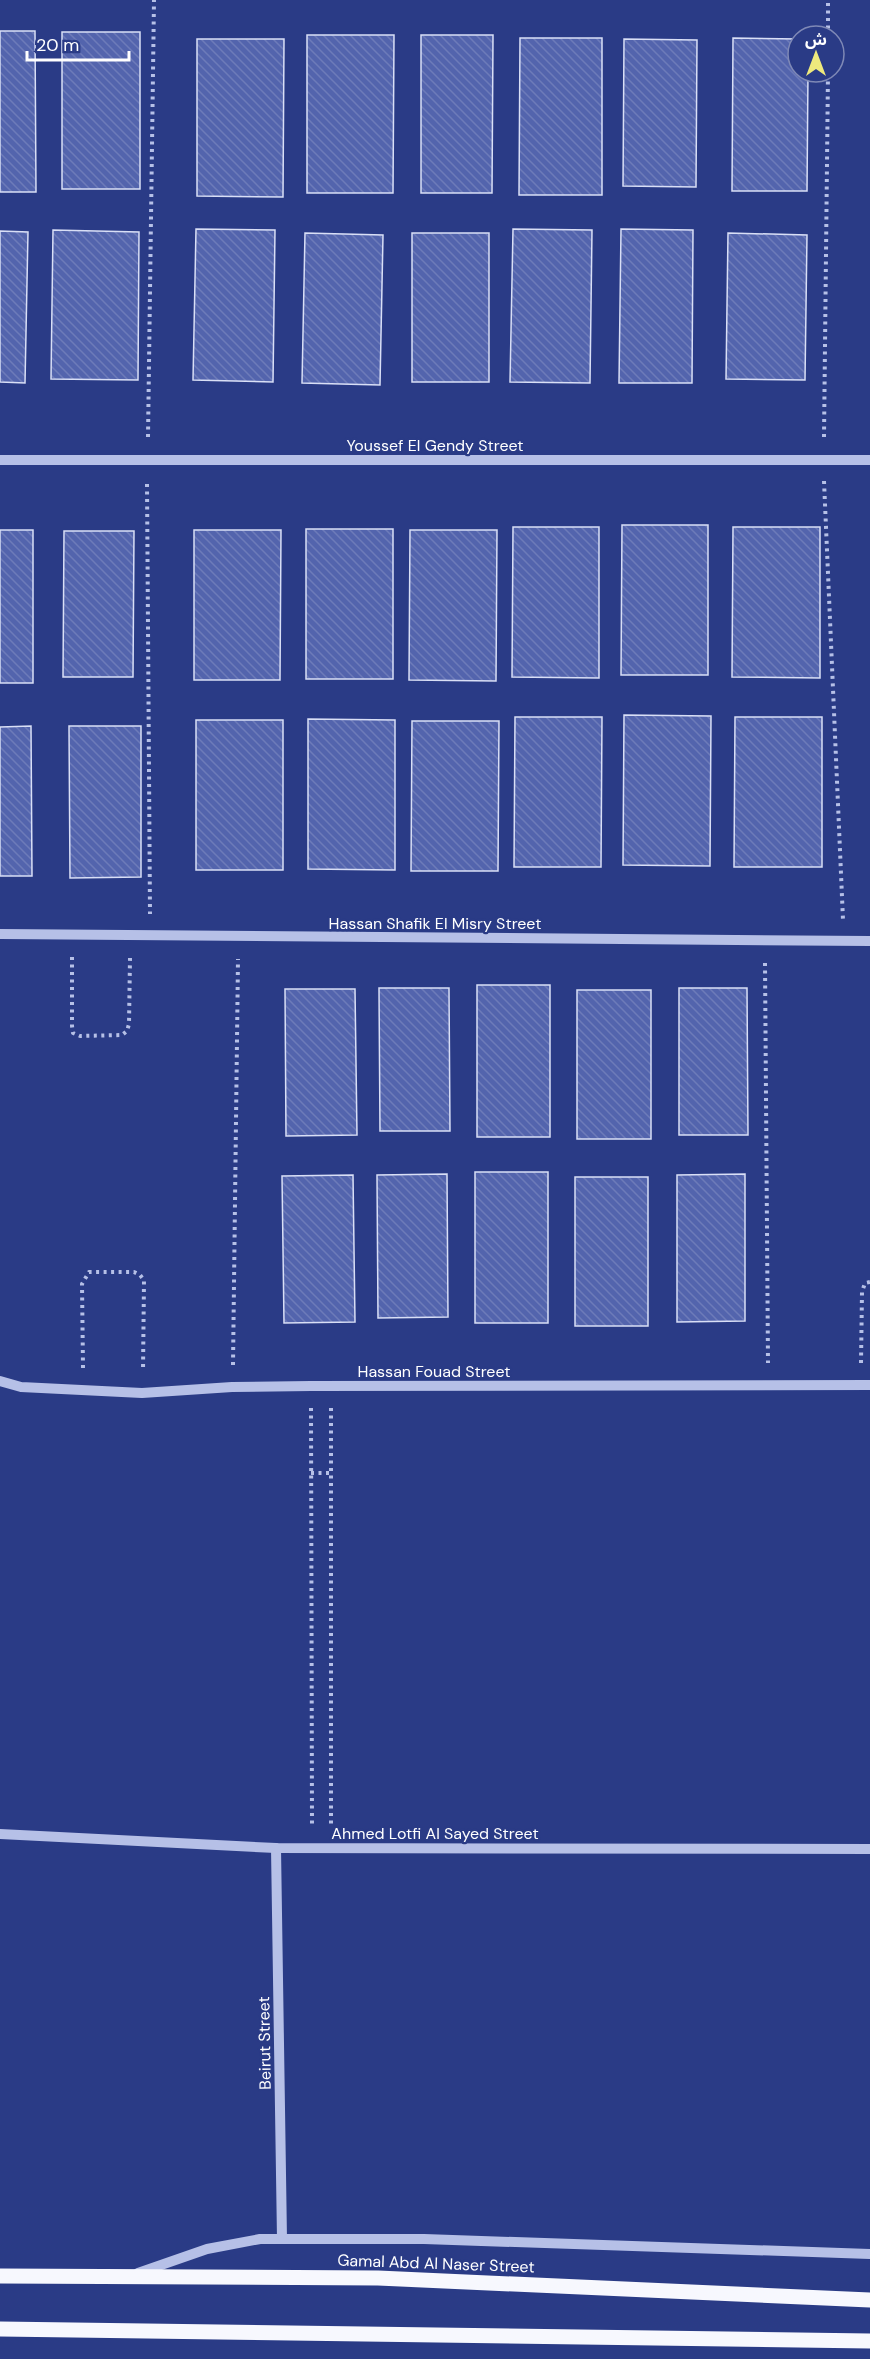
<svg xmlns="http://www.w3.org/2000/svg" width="870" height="2359" viewBox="0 0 870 2359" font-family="'DM Sans','Noto Sans Arabic',sans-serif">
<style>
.building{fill:url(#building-back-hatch);stroke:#d9dff6;stroke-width:1.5}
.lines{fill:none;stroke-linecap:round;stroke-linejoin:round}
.path{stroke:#b6c0e7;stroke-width:4;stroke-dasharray:3 4.5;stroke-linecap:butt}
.minor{stroke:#b6c0e7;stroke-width:10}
.major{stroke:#f7f8fe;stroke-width:15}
.labels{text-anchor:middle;stroke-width:4.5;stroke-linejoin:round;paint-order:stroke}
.street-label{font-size:16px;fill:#fff;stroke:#2a3b86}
</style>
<defs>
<pattern id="building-back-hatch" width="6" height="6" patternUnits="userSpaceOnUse" patternTransform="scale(1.5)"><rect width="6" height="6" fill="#5364ad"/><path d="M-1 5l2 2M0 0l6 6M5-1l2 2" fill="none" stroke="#6d7bb9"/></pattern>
</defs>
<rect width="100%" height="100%" fill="#2a3b86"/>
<g class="building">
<polygon points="0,31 35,31 36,192 0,192"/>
<rect x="62" y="32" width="78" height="157"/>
<polygon points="307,35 394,35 393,193 307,193"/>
<polygon points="421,35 493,35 492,193 421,193"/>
<polygon points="520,38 602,38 602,195 519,195"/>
<polygon points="733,38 798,39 798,72 808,72 807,191 732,191"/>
<polygon points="197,39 284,39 283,197 197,196"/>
<polygon points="624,39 697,40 696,187 623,186"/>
<polygon points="196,229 275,230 273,382 193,380"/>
<polygon points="513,229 592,230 590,383 510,382"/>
<polygon points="621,229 693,230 692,383 619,383"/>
<polygon points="53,230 139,232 138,380 51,379"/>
<polygon points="0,231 28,232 25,383 0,382"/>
<polygon points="305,233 383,235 380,385 302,383"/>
<rect x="412" y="233" width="77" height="149"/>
<polygon points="728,233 807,235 805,380 726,379"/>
<polygon points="622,525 708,525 708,675 621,675"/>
<polygon points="513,527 599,527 599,678 512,677"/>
<polygon points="733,527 820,527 820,678 732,677"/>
<rect x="306" y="529" width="87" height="150"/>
<rect x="0" y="530" width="33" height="153"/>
<polygon points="194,530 281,530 280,680 194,680"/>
<polygon points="410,530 497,530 496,681 409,680"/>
<polygon points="64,531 134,531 133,677 63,677"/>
<polygon points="624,715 711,716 710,866 623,865"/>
<polygon points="515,717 602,717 601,867 514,867"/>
<polygon points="735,717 822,717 822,867 734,867"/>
<polygon points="308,719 395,720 395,870 308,869"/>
<rect x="196" y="720" width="87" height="150"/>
<polygon points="412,721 499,721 498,871 411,871"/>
<polygon points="31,726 32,876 0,876 0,727"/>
<polygon points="69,726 141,726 141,877 70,878"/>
<rect x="477" y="985" width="73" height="152"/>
<polygon points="379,988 449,988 450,1131 380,1131"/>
<polygon points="679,988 747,988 748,1135 679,1135"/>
<polygon points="285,989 355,989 357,1135 286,1136"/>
<rect x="577" y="990" width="74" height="149"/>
<rect x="475" y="1172" width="73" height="151"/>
<polygon points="447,1174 448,1317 378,1318 377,1175"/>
<polygon points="745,1174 745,1321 677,1322 677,1175"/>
<polygon points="353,1175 355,1322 284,1323 282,1176"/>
<rect x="575" y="1177" width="73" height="149"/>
</g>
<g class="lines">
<g class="path">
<polyline points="828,36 828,0"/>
<polyline points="148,437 154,0"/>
<polyline points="824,437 828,72"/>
<polyline points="824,481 843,920"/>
<polyline points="147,484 150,914"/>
<polyline points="72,957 72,1026 73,1033 80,1036 122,1035 127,1031 129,1024 130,958"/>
<polyline points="765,963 768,1363"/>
<polyline points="861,1363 862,1292 865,1283 870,1282"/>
<polyline points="233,1365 238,959"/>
<polyline points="83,1368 82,1284 89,1272 134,1272 140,1275 144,1280 143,1371"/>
<polyline points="311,1408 312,1826"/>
<polyline points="331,1408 331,1826"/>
<polyline points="311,1473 331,1473"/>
</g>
<g class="minor">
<polyline points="0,460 870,460"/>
<polyline points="0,934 870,941"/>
<polyline points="0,1381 21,1387 142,1393 232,1387 311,1386 870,1385"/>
<polyline points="0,1834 276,1848 870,1849"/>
<polyline points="276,1848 282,2239"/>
<polyline points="138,2273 207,2249 260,2239 424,2239 870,2254"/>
</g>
<g class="major">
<polyline points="0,2276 378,2278 870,2300"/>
<polyline points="0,2329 870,2341"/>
</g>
</g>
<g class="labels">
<g class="street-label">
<text x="435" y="451">Youssef El Gendy Street</text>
<text x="435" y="929">Hassan Shafik El Misry Street</text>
<text x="434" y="1377">Hassan Fouad Street</text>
<text x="435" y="1839">Ahmed Lotfi Al Sayed Street</text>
<text transform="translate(264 2043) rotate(-91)" y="6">Beirut Street</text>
<text transform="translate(436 2263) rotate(2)" y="6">Gamal Abd Al Naser Street</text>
</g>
</g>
<g transform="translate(816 54)"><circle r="28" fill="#2a3b86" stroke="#7f89b6" stroke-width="1.5"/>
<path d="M0-4.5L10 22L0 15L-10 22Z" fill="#eee97d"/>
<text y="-9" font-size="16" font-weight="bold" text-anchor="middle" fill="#ffffff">ش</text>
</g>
<path d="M27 51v9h102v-9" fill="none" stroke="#ffffff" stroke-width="3"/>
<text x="36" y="51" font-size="18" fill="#ffffff" stroke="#2a3b86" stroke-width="4.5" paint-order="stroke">20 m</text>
</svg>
